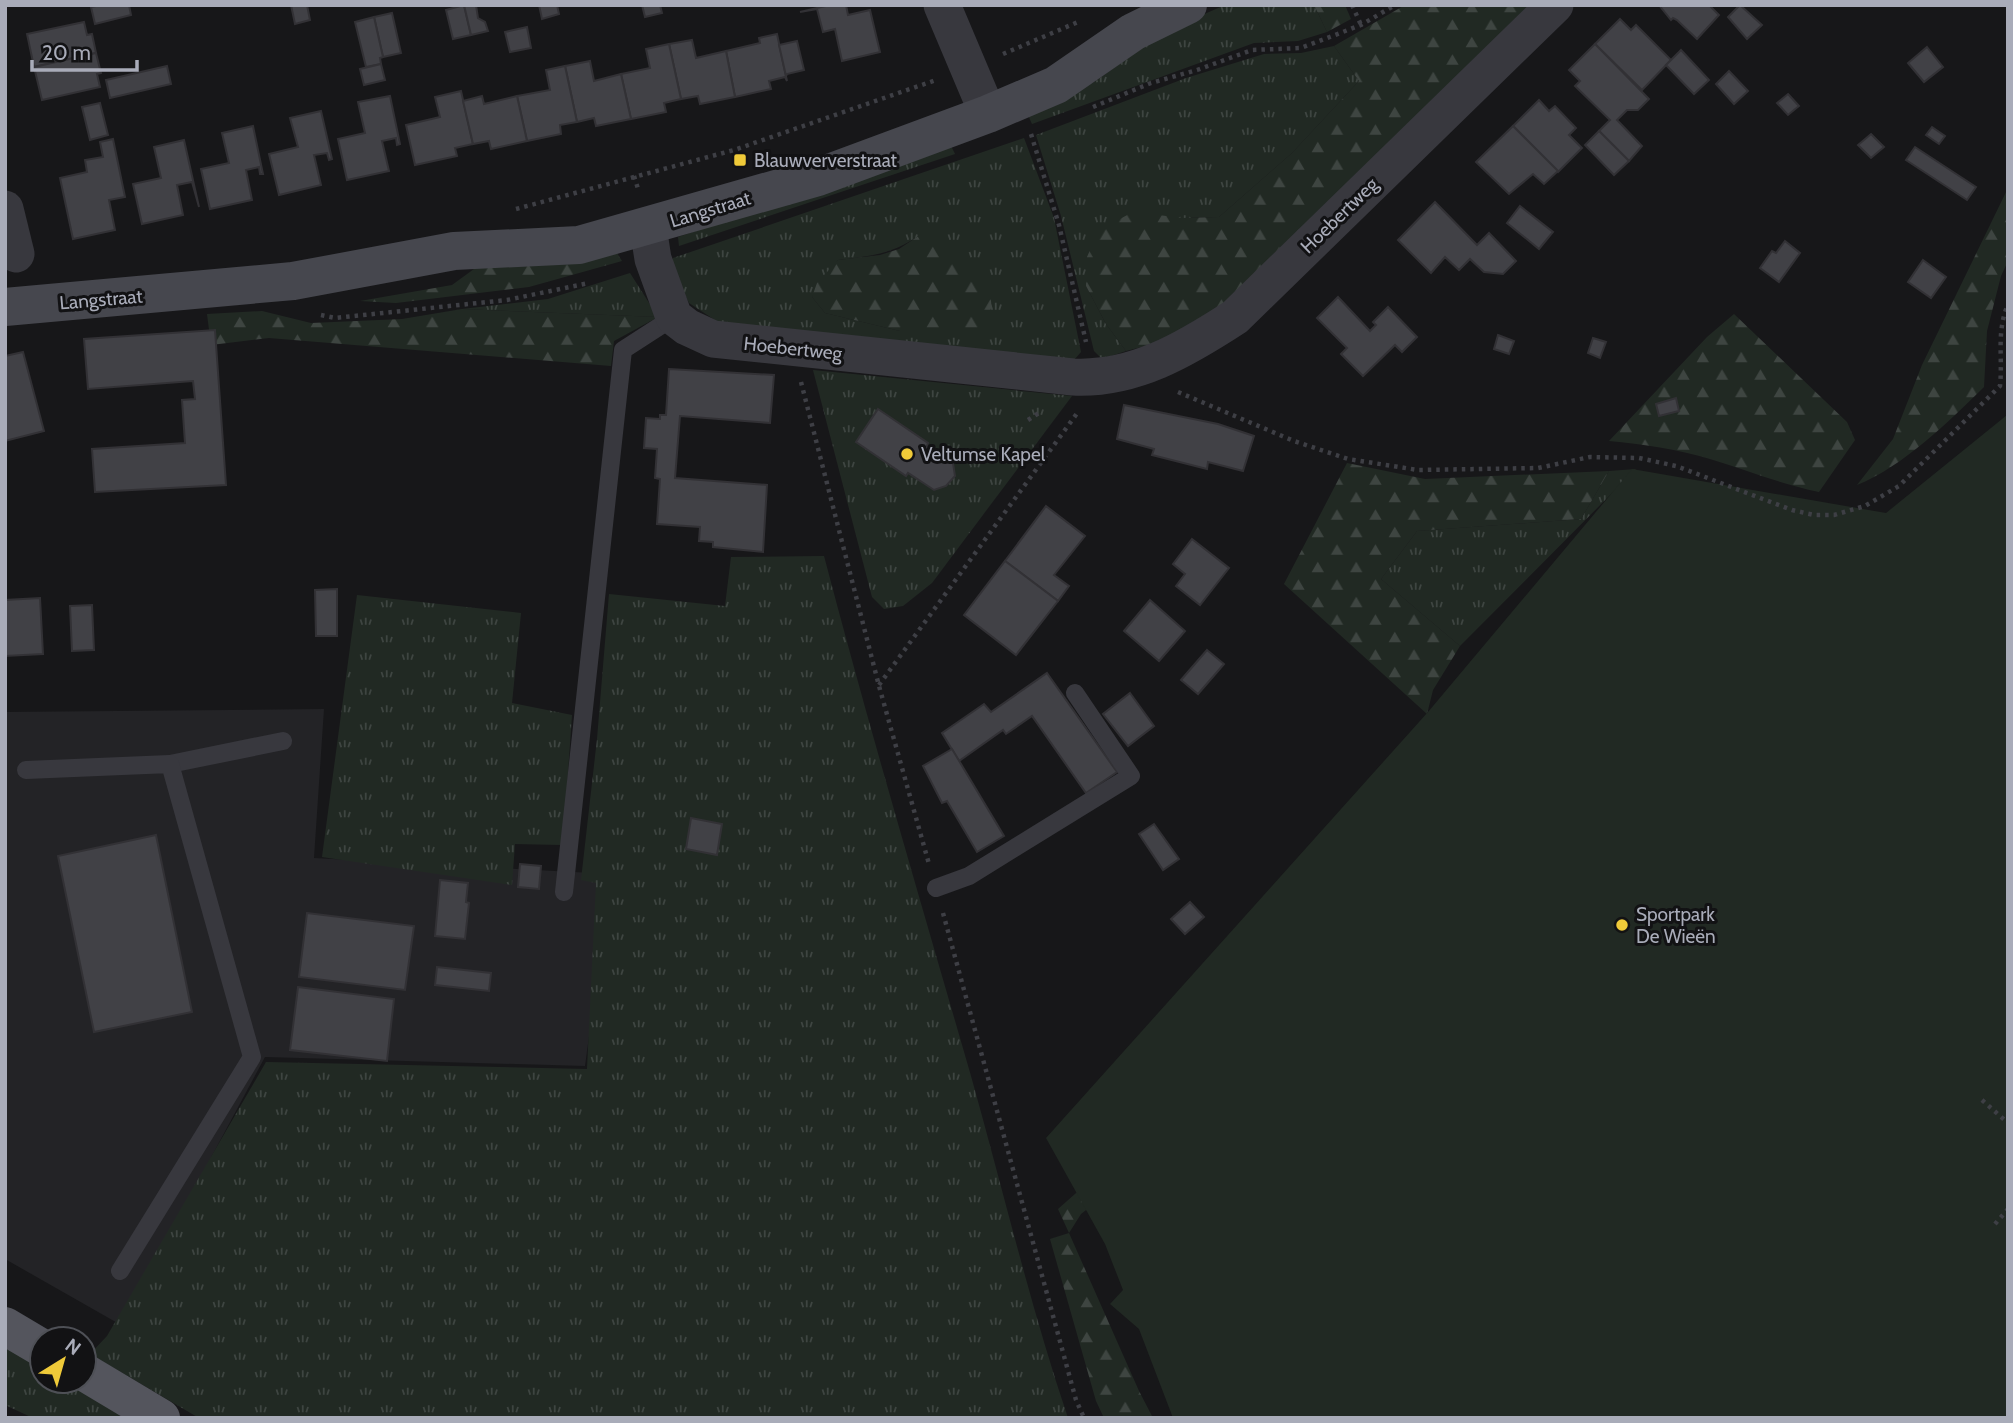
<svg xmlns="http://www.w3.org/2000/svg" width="2013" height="1423" viewBox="0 0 2013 1423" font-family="Cabin,sans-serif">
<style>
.built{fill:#232326}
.grass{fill:url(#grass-tufts);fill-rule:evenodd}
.forest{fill:url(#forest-firs)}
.pitch{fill:#212923}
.building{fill:#414146;stroke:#323135;stroke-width:2}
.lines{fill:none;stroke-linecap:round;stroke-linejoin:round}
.path{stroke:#3e3f45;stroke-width:4.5;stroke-dasharray:3.5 5;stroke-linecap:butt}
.service{stroke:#38383e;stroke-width:18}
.minor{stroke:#38383e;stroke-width:37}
.secondary{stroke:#46474e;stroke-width:38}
.primary{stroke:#54555d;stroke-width:38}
.poi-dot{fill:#efca39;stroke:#121214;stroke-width:2.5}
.labels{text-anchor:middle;stroke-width:6;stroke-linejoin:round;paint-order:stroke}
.poi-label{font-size:19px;fill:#a9acb9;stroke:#121214;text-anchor:start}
.street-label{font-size:19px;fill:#a9acb9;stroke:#121214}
</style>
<defs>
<pattern id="grass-tufts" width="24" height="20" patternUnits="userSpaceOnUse" patternTransform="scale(1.75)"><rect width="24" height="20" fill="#212923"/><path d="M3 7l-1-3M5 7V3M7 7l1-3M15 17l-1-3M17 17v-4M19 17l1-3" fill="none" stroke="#3e4541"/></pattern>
<pattern id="forest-firs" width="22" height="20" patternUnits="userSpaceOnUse" patternTransform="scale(1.75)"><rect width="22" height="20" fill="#212923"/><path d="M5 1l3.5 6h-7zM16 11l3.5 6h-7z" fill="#3e4541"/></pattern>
</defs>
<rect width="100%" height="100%" fill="#171719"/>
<polygon class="built" points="324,709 314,858 611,874 585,1066 265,1057 121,1325 5,1259 5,712"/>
<g class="grass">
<polygon points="1225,5 1314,5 1327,32 1298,41 1254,43 1032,124 1028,115 1094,82 1168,30"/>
<polygon points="1334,46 1359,81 1292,153 1219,217 1183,218 1086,286 1106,324 1126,351 1102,359 1094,351 1061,216 1036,135 1186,78 1264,54 1301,53"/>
<path d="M 1024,138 L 1054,218 L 1081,352 L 1074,360 L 721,324 L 689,303 L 671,265 L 673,258 ZM 917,237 L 900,331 L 825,313 L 812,297 L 838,260 C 870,256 889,255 917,237 Z"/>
<polygon points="951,146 955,154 679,246 678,237"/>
<polygon points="630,273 658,317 462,309 548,299"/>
<polygon points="813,370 1072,396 932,583 903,606 884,609 872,597"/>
<polygon points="1636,469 1460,646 1381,579 1417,531 1581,519 1609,471"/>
<path d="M 824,556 C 870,731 921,903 971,1076 C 1003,1190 1030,1305 1068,1418 L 199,1418 L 90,1354 L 107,1336 L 266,1062 L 587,1069 L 596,883 L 581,880 L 597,739 L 609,594 L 725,606 L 731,557 Z"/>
<polygon points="357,595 521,613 512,703 572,715 563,845 515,844 512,885 322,857"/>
<polygon points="5,1340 42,1361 42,1381 76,1381 138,1418 33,1418 5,1405"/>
</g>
<g class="forest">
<polygon points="1314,5 1345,5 1351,19 1327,32"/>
<polygon points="1405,5 1534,5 1241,294 1169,340 1126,351 1106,324 1086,286 1087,257 1099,230 1133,212 1183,218 1219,217 1292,153 1359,81 1334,46"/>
<path d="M 2008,188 L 2008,261 L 2001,276 L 1987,331 L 1984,387 C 1948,422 1904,466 1857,485 L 1893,439 L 1922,365 Z"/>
<path d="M 933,235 C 955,247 995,280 991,308 C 990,314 984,322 981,328 L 944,334 L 900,331 L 825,313 L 812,297 L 817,283 L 838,260 L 880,255 L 899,249 L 917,237 Z"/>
<polygon points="617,253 622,261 529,287 396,303 360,301 452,285 485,261"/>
<polygon points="462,309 658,317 614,341 611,366 269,338 211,345 207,314 262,311 311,323 402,319"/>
<path d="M 1734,314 L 1847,422 L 1855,440 L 1819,492 C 1781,484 1746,470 1710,459 C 1677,449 1643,444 1609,441 L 1707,337 Z"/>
<polygon points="1347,463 1425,479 1609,471 1581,519 1417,531 1381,579 1460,646 1433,690 1427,714 1284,584"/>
<polygon points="1307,989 1329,1016 1081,1214 1069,1233 1139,1391 1153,1418 1104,1418 1096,1401 1050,1239 1069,1233 1058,1209"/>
</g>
<polygon class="pitch" points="2008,411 2008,1418 1173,1418 1139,1329 1110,1304 1123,1290 1105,1244 1046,1138 1428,712 1632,469 1886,513 2007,415"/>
<g class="building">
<polygon points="101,5 129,5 131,15 95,24 91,7"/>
<polygon points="291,5 307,5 310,20 295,24"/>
<polygon points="464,5 471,35 453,39 446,10"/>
<polygon points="464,5 476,5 478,18 485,22 488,31 471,35"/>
<polygon points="539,5 557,5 559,14 542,19"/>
<polygon points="642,5 660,5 662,13 645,17"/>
<polygon points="830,5 846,5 848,15 870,10 880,52 842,61 835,29 823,32 817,9 800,12"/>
<polygon points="1659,5 1709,5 1719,15 1697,39 1677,20 1673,18 1671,20"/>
<polygon points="1740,5 1762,25 1747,39 1728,17"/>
<polygon points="392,13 401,53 383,57 374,17"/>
<polygon points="374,17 383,57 380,58 381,64 366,67 355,22"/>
<polygon points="1620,19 1631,30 1636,25 1671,60 1642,90 1595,44"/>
<polygon points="84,22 87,35 92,34 96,53 34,67 27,34"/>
<polygon points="527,27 531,48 510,52 505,32"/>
<polygon points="777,34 787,81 785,77 769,81 771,89 735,97 726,51 760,43 759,38"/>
<polygon points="692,40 696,58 726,51 735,97 700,104 698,96 681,99 669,44"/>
<polygon points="797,41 804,70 787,74 786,76 779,45"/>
<polygon points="669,44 681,99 664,103 666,112 631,119 621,74 650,68 646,49"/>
<polygon points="1595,44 1649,99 1638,110 1627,110 1617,120 1642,146 1629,161 1599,131 1610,120 1575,86 1580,81 1569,70"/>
<polygon points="1927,47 1943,67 1924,82 1908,63"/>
<polygon points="1681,50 1709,80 1694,94 1666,65"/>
<polygon points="96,53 101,73 97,74 100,87 42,100 34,67"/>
<polygon points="590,61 594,81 621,74 631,119 596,126 594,118 577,122 565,66"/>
<polygon points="381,64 385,80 364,85 360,69"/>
<polygon points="167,66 171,84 110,98 106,80"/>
<polygon points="565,66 577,122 560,125 561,134 527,141 517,96 550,90 546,70"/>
<polygon points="1729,71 1748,91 1734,104 1716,84"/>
<polygon points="461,91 473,144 455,148 457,156 415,165 406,125 440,117 435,97"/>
<polygon points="1788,94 1799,106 1788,115 1777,103"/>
<polygon points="390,96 400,144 397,145 396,138 382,141 389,171 347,180 338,139 365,133 358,102"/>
<polygon points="482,96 484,104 517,96 527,141 491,149 489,141 473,144 463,101"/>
<polygon points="1539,100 1549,111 1555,106 1576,128 1569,135 1582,148 1558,172 1513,126"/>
<polygon points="100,103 108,135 90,140 82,107"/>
<polygon points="321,111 332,159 329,160 327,153 314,155 321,185 279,195 269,154 298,147 290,118"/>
<polygon points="253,126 263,174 260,174 259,167 246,170 252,200 210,209 201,169 229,163 222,133"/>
<polygon points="1513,126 1558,171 1544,184 1533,174 1509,194 1476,162"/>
<polygon points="1932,127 1945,136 1939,144 1926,135"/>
<polygon points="1599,131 1629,161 1614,175 1585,145"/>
<polygon points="1871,134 1884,147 1871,158 1858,145"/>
<polygon points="113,139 125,197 109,200 115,230 73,239 60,178 87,172 85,160 103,157 100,142"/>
<polygon points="184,140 199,207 192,182 177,185 183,215 142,224 133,184 161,178 154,147"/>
<polygon points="1915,147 1976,187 1967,200 1906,160"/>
<polygon points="1435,202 1477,245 1489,233 1516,261 1503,274 1484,272 1470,259 1459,270 1445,257 1431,273 1398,240"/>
<polygon points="1520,206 1553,232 1539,249 1507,223"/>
<polygon points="1785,241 1800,253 1779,282 1760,268 1772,251 1776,253"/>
<polygon points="1923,260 1946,277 1931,298 1908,282"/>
<polygon points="1338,297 1370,331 1376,325 1373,322 1388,307 1417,337 1402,352 1395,345 1363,376 1341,354 1347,348 1317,318"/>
<polygon points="215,330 226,485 95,492 92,449 185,443 182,400 195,399 193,381 88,389 84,339"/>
<polygon points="1498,335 1514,341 1509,354 1494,349"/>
<polygon points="1593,338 1606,342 1600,358 1588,353"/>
<polygon points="23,352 44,431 5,441 5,356"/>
<polygon points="669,369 774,375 770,423 680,416 675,478 767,485 763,552 713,547 713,542 699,541 700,527 657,524 660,479 655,478 657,449 644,448 646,418 660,419 660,415 666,415"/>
<polygon points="1676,398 1679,411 1659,416 1656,404"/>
<polygon points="1124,405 1218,424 1254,436 1243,471 1208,462 1207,469 1152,455 1154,449 1117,439"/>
<polygon points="878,409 928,443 927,446 953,463 955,476 946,486 934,490 908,473 906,476 856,442"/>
<polygon points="1046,506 1085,536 1054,575 1069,586 1058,601 1005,561"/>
<polygon points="1192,539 1229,568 1200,605 1176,586 1185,574 1173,564"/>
<polygon points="1005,561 1058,601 1016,655 964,615"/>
<polygon points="337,589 337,636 316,636 315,590"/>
<polygon points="40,598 43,654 5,656 5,600"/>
<polygon points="1150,600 1185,631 1159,661 1124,631"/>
<polygon points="92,605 94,650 72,651 70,606"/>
<polygon points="1207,650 1224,664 1198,694 1181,680"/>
<polygon points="1047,673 1117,772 1086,793 1032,716 1006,734 1003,730 959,761 942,733 984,704 991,712"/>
<polygon points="1130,693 1154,726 1128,746 1103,714"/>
<polygon points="952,749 1004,836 977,852 947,801 942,803 923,766"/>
<polygon points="691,818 722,824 717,855 686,849"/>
<polygon points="1154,824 1179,859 1163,870 1139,834"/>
<polygon points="156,835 192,1012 94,1032 58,856"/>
<polygon points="520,864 541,866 539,889 518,887"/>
<polygon points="440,880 468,883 466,902 469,903 465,939 435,936"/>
<polygon points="1190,902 1204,917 1185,934 1171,919"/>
<polygon points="307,913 414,926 405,990 299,977"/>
<polygon points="437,967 491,973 489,991 435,985"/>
<polygon points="298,987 394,999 387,1061 290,1050"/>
</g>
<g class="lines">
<g class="path">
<polyline points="1352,5 1361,25"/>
<polyline points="1003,54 1078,22"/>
<polyline points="1093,107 1151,83 1197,70 1252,50 1301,48 1361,25 1395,5"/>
<polyline points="1031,134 1059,225 1086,342"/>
<polyline points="634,176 639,192"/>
<polyline points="516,209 734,150 936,80"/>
<polyline points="321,315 335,318 507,300 589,283"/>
<polyline points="801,382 879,686 929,864"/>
<path d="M 1178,392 L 1294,441 L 1348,459 L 1418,470 L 1538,468 L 1590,457 L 1639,458 L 1676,466 L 1792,510 L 1814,515 L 1834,515 L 1865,506 L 1899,486 L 2000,386 C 2003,356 1996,333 2008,304"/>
<polyline points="1028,420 1042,411"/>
<polyline points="879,685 1078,412"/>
<polyline points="943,913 1076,1400 1084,1418"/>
<polyline points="1982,1100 2008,1123"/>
<polyline points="1995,1224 2008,1209"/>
</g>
<g class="service">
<polyline points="170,764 283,741"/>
<polyline points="26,770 170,764 252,1057 120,1271"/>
<polyline points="936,888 969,876 1131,776 1075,693"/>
<polyline points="564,892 623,350 674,317"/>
</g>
<g class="minor">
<polyline points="942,5 988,114"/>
<polyline points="5,209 16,254"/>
<path d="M 648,227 L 653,259 L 674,317 L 687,327 L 713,339 L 1073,377 C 1134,380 1186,349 1235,317 L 1555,5"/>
</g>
<polyline class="secondary" points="5,307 293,281 454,251 579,245 818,177 988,114 1056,85 1133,32 1188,5"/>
<g class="primary">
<polyline points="5,1326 42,1348"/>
<polyline points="84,1372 161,1418"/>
</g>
</g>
<g class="poi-dot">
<rect x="733" y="153" width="14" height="14" rx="3.5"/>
<circle cx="907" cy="454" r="7"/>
<circle cx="1622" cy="925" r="7"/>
</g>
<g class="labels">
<g class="poi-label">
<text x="754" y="167">Blauwververstraat</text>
<text x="921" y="461">Veltumse Kapel</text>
<text x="1636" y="921">Sportpark<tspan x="1636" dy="22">De Wieën</tspan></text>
</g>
<g class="street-label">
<text transform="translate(710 209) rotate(-17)" y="7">Langstraat</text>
<text transform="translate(1339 215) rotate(-44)" y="7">Hoebertweg</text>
<text transform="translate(101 299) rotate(-5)" y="7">Langstraat</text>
<text transform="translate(793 348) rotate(6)" y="7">Hoebertweg</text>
</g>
</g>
<rect width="2013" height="1423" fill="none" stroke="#a9acb9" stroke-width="14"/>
<g transform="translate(63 1360) rotate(37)"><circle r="33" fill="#121214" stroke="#4e5056" stroke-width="2"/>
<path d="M0-5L12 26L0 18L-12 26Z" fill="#efca39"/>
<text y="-10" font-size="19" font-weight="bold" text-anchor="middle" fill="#a9acb9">N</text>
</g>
<path d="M32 60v10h105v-10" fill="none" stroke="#a9acb9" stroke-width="3.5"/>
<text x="42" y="60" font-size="21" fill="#a9acb9" stroke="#121214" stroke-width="5" paint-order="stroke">20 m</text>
</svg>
